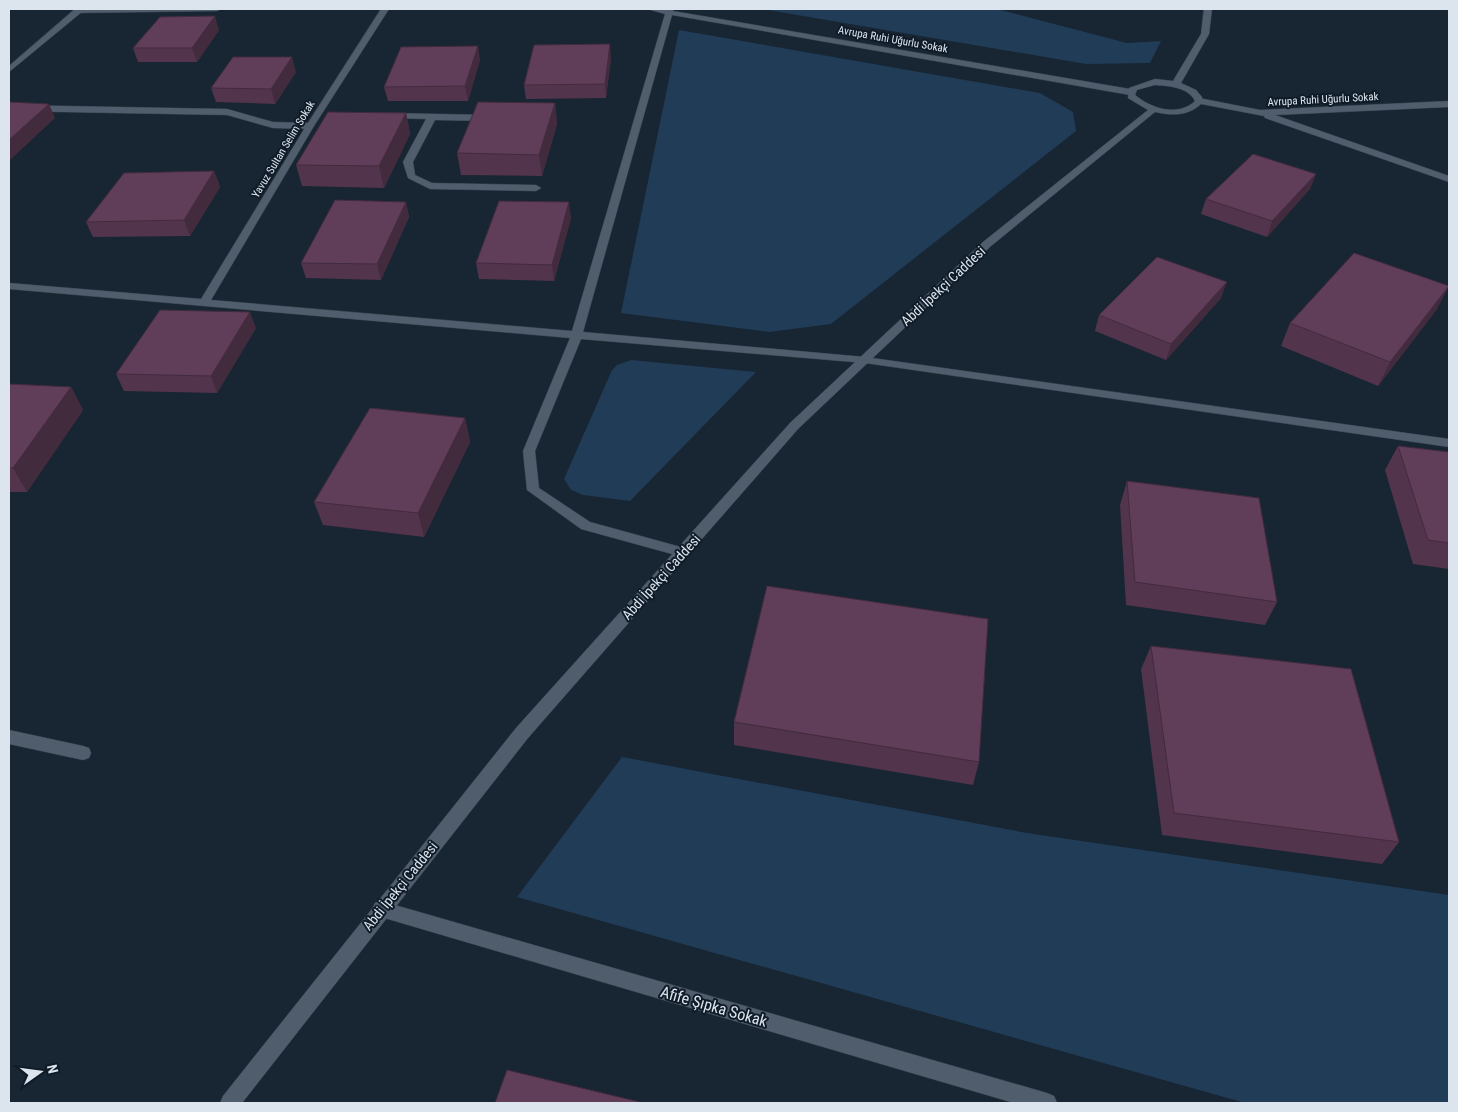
<svg xmlns="http://www.w3.org/2000/svg" width="1458" height="1112" viewBox="0 0 1458 1112" font-family="'Roboto Condensed',sans-serif">
<style>
.green{fill:#203c56}
.lines{fill:none;stroke-linecap:round;stroke-linejoin:round}
.service-casing{stroke:#37424c;stroke-width:1}
.minor-casing{stroke:#37424c;stroke-width:1}
.tertiary-casing{stroke:#37424c;stroke-width:1}
.secondary-casing{stroke:#37424c;stroke-width:1}
.service{fill:#4f5d6c;fill-rule:evenodd}
.minor{fill:#4f5d6c;fill-rule:evenodd}
.tertiary{fill:#4f5d6c;fill-rule:evenodd}
.secondary{fill:#4f5d6c;fill-rule:evenodd}
.wall{fill:#53344d}
.shaded-wall{fill:#432b3e}
.building{fill:#603d59;stroke:#432b3e}
.labels{text-anchor:middle;stroke-width:4;stroke-linejoin:round;paint-order:stroke}
.far-street-label{font-size:11px;fill:#dce5ed;stroke:#0f1b28}
.street-label{font-size:14px;fill:#dce5ed;stroke:#0f1b28}
.near-street-label{font-size:16px;fill:#dce5ed;stroke:#0f1b28}
</style>
<rect width="100%" height="100%" fill="#182532"/>
<g class="green">
<polygon points="762,9 997,9 1127,43 1161,41 1150,63 1086,64"/>
<polygon points="679,30 1040,93 1073,112 1076,131 831,324 769,332 621,313"/>
<polygon points="631,360 756,372 630,501 583,495 571,490 564,479 612,370 617,365"/>
<polygon points="622,757 1027,833 1449,895 1449,1103 1245,1103 517,897"/>
</g>
<g class="lines">
<defs>
<g id="service">
<polygon points="9,105 227,109 273,122 310,123 314,126 310,129 273,128 227,115 9,111"/>
<polygon points="388,113 489,115 493,118 489,121 435,120 413,162 415,175 432,183 536,185 541,188 536,191 430,189 408,178 403,162 426,119 385,118 385,114"/>
<polygon points="9,730 83,746 89,748 91,753 89,758 83,760 9,744"/>
</g>
<g id="minor">
<polygon points="79,9 221,9 217,11 76,13 75,11"/>
<polygon points="381,9 389,9 314,126 211,300 572,331 665,14 647,9 674,9 673,11 1130,89 1134,92 1130,95 672,15 583,332 865,357 1449,439 1449,447 865,363 581,339 535,451 539,488 590,522 688,549 690,552 688,555 683,557 581,529 527,490 523,451 570,338 9,289 9,283 201,299 306,126"/>
<polygon points="1199,98 1260,110 1449,101 1449,107 1275,115 1449,176 1449,182 1265,118 1264,116 1196,103 1195,101"/>
<polygon points="381,901 1047,1093 1054,1096 1057,1103 1014,1103 381,917 375,915 372,909 375,903"/>
</g>
<polygon id="tertiary" points="75,9 83,9 83,11 9,72 9,66"/>
<path id="secondary" d="M 1204,9 L 1212,9 L 1209,34 L 1181,83 L 1196,90 L 1202,97 L 1202,103 C 1189,116 1173,116 1155,112 L 991,246 L 798,429 L 528,738 L 242,1103 L 220,1103 L 223,1096 L 516,728 L 790,423 L 983,242 L 1148,110 L 1128,98 L 1129,88 L 1155,79 L 1173,81 L 1201,34 ZM 1155,85 C 1169,86 1188,87 1195,101 C 1178,117 1152,109 1135,95 L 1137,90 Z"/>
</defs>
<use href="#service" class="service-casing"/>
<use href="#minor" class="minor-casing"/>
<use href="#tertiary" class="tertiary-casing"/>
<use href="#secondary" class="secondary-casing"/>
<use href="#service" class="service"/>
<use href="#minor" class="minor"/>
<use href="#tertiary" class="tertiary"/>
<use href="#secondary" class="secondary"/>
</g>
<g class="wall">
<polygon points="219,30 197,62 138,62 133,48"/>
<polygon points="611,58 606,98 526,99 524,85"/>
<polygon points="480,60 468,101 388,101 384,87"/>
<polygon points="296,72 275,104 216,102 211,88"/>
<polygon points="555,103 557,124 542,176 461,175 457,153"/>
<polygon points="406,113 410,134 384,188 302,186 296,165"/>
<polygon points="214,171 220,187 190,236 93,237 86,222"/>
<polygon points="1316,174 1310,189 1267,237 1201,214 1206,199"/>
<polygon points="406,202 409,217 381,280 306,278 301,263"/>
<polygon points="571,218 554,281 479,279 476,263"/>
<polygon points="1221,298 1166,360 1095,331 1099,315"/>
<polygon points="1437,309 1378,386 1281,346 1290,323"/>
<polygon points="256,328 217,393 124,391 116,374"/>
<polygon points="9,384 71,387 83,410 27,492 9,492"/>
<polygon points="465,418 470,442 424,537 323,525 314,502"/>
<polygon points="1398,446 1449,452 1449,569 1413,564 1385,470"/>
<polygon points="1127,481 1277,602 1265,625 1126,605 1120,505"/>
<polygon points="1151,646 1399,842 1382,864 1162,835 1141,669"/>
<polygon points="734,722 979,762 973,785 734,745"/>
</g>
<g class="shaded-wall">
<polygon points="215,16 219,30 197,62 192,48"/>
<polygon points="610,44 611,58 606,98 605,84"/>
<polygon points="478,46 480,60 468,101 465,86"/>
<polygon points="292,57 296,72 275,104 271,89"/>
<polygon points="555,103 557,124 542,176 539,155"/>
<polygon points="49,104 55,118 9,161 9,140"/>
<polygon points="406,113 410,134 384,188 379,166"/>
<polygon points="214,171 220,187 190,236 184,220"/>
<polygon points="1316,174 1310,189 1267,237 1272,221"/>
<polygon points="406,202 409,217 381,280 377,264"/>
<polygon points="569,202 571,218 554,281 552,265"/>
<polygon points="1227,282 1221,298 1166,360 1171,344"/>
<polygon points="1449,286 1437,309 1378,386 1390,362"/>
<polygon points="250,312 256,328 217,393 211,376"/>
<polygon points="71,387 83,410 27,492 13,468"/>
<polygon points="465,418 470,442 424,537 418,513"/>
</g>
<g class="building">
<polygon points="215,16 192,48 133,48 160,17"/>
<polygon points="610,44 605,84 524,85 534,45"/>
<polygon points="478,46 465,86 384,87 401,47"/>
<polygon points="233,57 292,57 271,89 211,88"/>
<polygon points="9,102 49,104 9,140"/>
<polygon points="478,102 555,103 539,155 457,153"/>
<polygon points="328,112 406,113 379,166 296,165"/>
<polygon points="1253,154 1316,174 1272,221 1206,199"/>
<polygon points="214,171 184,220 86,222 124,173"/>
<polygon points="335,200 406,202 377,264 301,263"/>
<polygon points="499,201 569,202 552,265 476,263"/>
<polygon points="1354,253 1449,286 1390,362 1290,323"/>
<polygon points="1157,257 1227,282 1171,344 1099,315"/>
<polygon points="160,310 250,312 211,376 116,374"/>
<polygon points="9,384 71,387 13,468 9,468"/>
<polygon points="370,408 465,418 418,513 314,502"/>
<polygon points="1398,446 1449,452 1449,543 1428,540"/>
<polygon points="1127,481 1259,498 1277,602 1135,582"/>
<polygon points="767,586 988,619 979,762 734,722"/>
<polygon points="1151,646 1351,669 1399,842 1174,813"/>
<polygon points="507,1070 644,1103 495,1103"/>
</g>
<g class="labels">
<g class="far-street-label">
<text transform="translate(893 39) rotate(10)" y="4">Avrupa Ruhi Uğurlu Sokak</text>
<text transform="translate(1323 99) rotate(-3)" y="4">Avrupa Ruhi Uğurlu Sokak</text>
<text transform="translate(283 149) rotate(-59)" y="4">Yavuz Sultan Selim Sokak</text>
</g>
<g class="street-label">
<text transform="translate(943 286) rotate(-43)" y="5">Abdi İpekçi Caddesi</text>
<text transform="translate(661 577) rotate(-48)" y="5">Abdi İpekçi Caddesi</text>
<text transform="translate(400 886) rotate(-51)" y="5">Abdi İpekçi Caddesi</text>
</g>
<g class="near-street-label">
<text transform="translate(714 1006) rotate(16)" y="6">Afife Şıpka Sokak</text>
</g>
</g>
<rect width="1458" height="1112" fill="none" stroke="#dce5ed" stroke-width="20"/>
<g transform="translate(40 1072) rotate(76)" stroke="#0f1b28" stroke-width="4" paint-order="stroke">
<path d="M0-4L9 19L0 12L-9 19Z" fill="#dce5ed"/>
<text y="-8" font-size="14" font-weight="bold" text-anchor="middle" fill="#dce5ed">N</text>
</g>
</svg>
